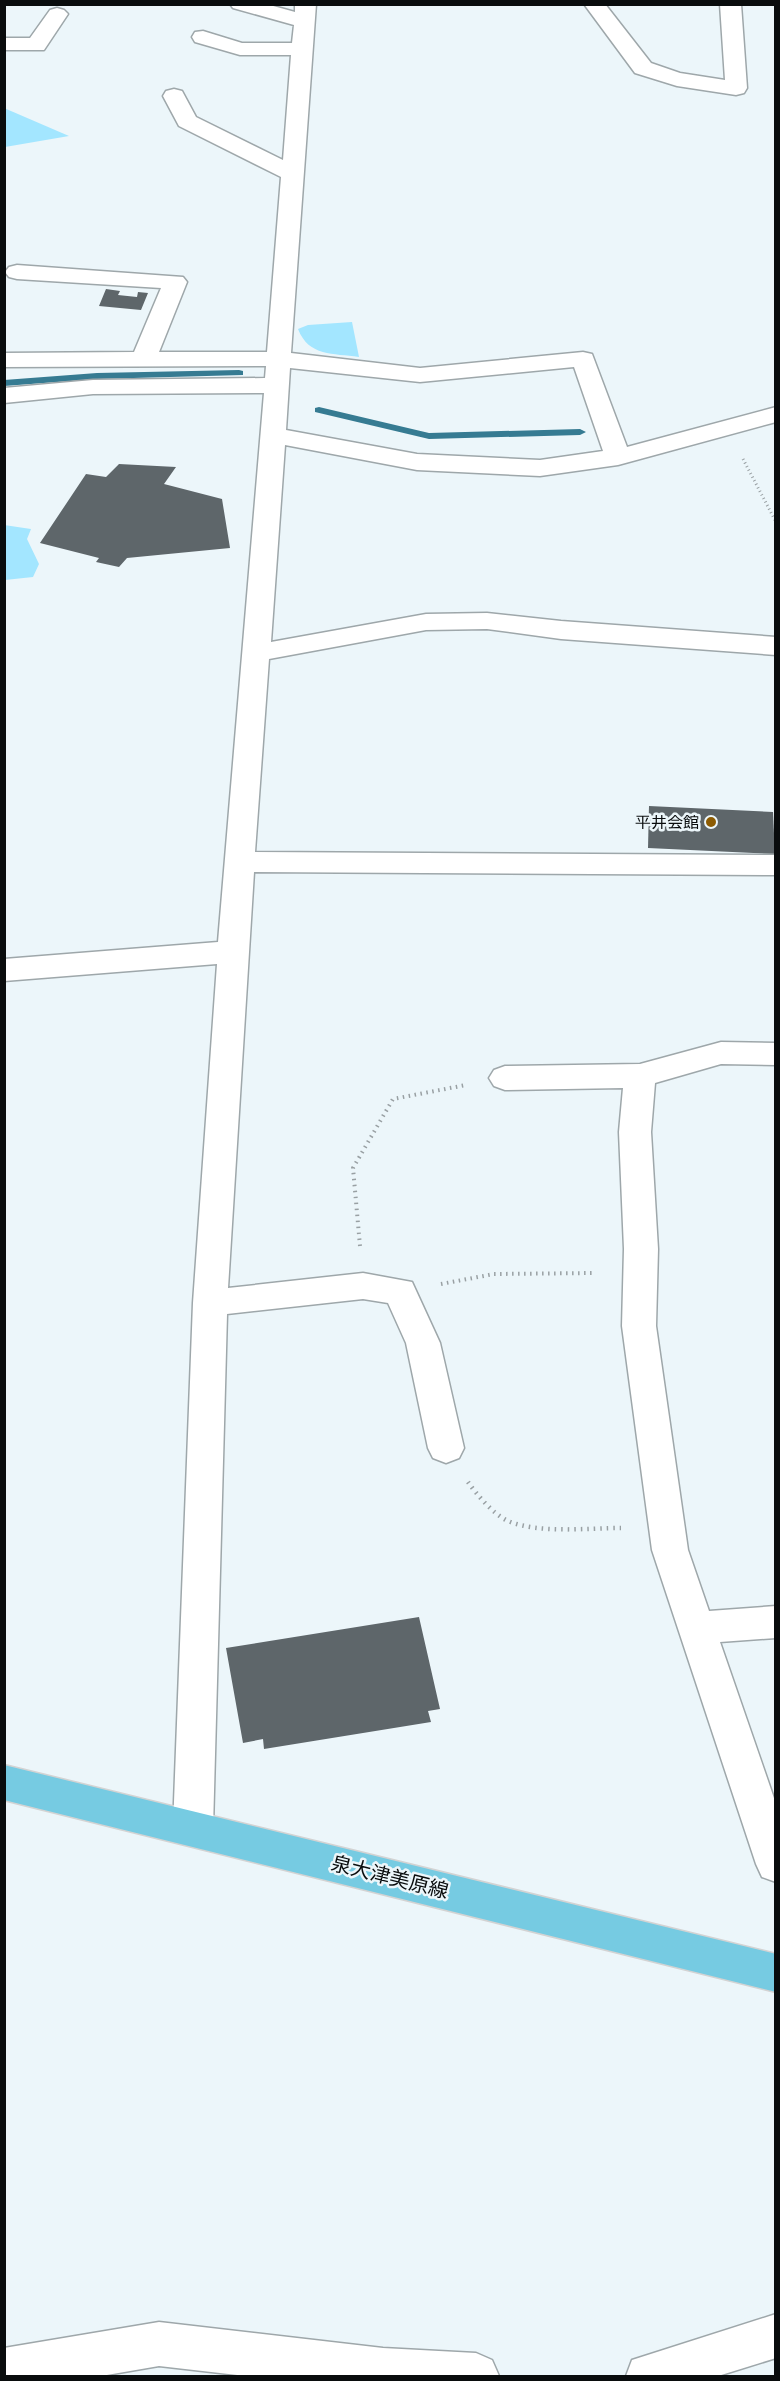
<svg xmlns="http://www.w3.org/2000/svg" width="780" height="2381" viewBox="0 0 780 2381" font-family="'IBM Plex Serif','Noto Sans JP',serif">
<style>
.green{fill:#a3e6ff}
.lines{fill:none;stroke-linecap:round;stroke-linejoin:round}
.stream{fill:#367b92;fill-rule:evenodd}
.building{fill:#5e666a}
.minor-casing{stroke:#9ea7aa;stroke-width:3}
.major-casing{stroke:#d3d3d3;stroke-width:3}
.path-far2{stroke:#99a0a3;stroke-width:3;stroke-dasharray:1 3;stroke-linecap:butt}
.path-far1{stroke:#99a0a3;stroke-width:4;stroke-dasharray:1.5 4.5;stroke-linecap:butt}
.path{stroke:#99a0a3;stroke-width:4.5;stroke-dasharray:1.5 5;stroke-linecap:butt}
.minor{fill:#fff;fill-rule:evenodd}
.major{fill:#76cbe2;fill-rule:evenodd}
.poi-dot{fill:#8c5b03;stroke:#ecf6fa;stroke-width:2}
.labels{text-anchor:middle;stroke-width:5;stroke-linejoin:round;paint-order:stroke}
.poi-label{font-size:16px;fill:#090c0d;stroke:#ecf6fa;text-anchor:end}
.near-street-label{font-size:20px;fill:#090c0d;stroke:#ecf6fa}
</style>
<rect width="100%" height="100%" fill="#ecf6fa"/>
<g class="green">
<polygon points="4,108 69,136 5,147"/>
<path d="M 352,322 L 359,357 C 333,353 309,357 298,329 L 308,325 Z"/>
<polygon points="4,525 31,529 27,539 39,564 33,577 5,580"/>
</g>
<g class="lines">
<g class="stream">
<polygon points="239,370 243,371 243,375 97,379 4,386 4,380 97,373"/>
<polygon points="319,407 429,433 580,429 586,432 580,435 429,439 315,412 315,408"/>
</g>
</g>
<g class="building">
<polygon points="106,289 120,291 118,295 137,297 138,292 148,293 141,310 99,306"/>
<polygon points="119,464 176,467 164,484 222,499 230,548 127,558 119,567 96,562 99,558 40,543 86,474 106,477"/>
<polygon points="649,806 773,812 775,854 648,848"/>
<polygon points="419,1617 440,1709 428,1711 431,1722 264,1749 263,1739 243,1743 226,1648"/>
</g>
<g class="lines">
<defs>
<g id="minor">
<path d="M 230,4 L 266,4 L 295,12 L 295,4 L 316,4 L 291,353 L 420,368 L 583,352 L 592,354 L 627,447 L 776,407 L 776,422 L 618,465 L 540,476 L 417,470 L 285,445 L 271,642 L 426,614 L 487,613 L 561,621 L 776,637 L 776,655 L 561,639 L 487,629 L 426,630 L 269,659 L 255,852 L 776,855 L 776,875 L 254,872 L 228,1288 L 363,1273 L 412,1282 L 440,1343 L 464,1448 L 459,1458 L 446,1463 L 433,1458 L 428,1448 L 406,1343 L 388,1303 L 363,1299 L 227,1314 L 213,1828 L 207,1841 L 193,1846 L 179,1841 L 173,1828 L 193,1303 L 217,964 L 4,981 L 4,959 L 218,942 L 264,393 L 93,394 L 4,403 L 4,388 L 93,380 L 265,378 L 266,366 L 4,367 L 4,353 L 134,352 L 161,288 L 17,279 L 9,277 L 5,272 L 9,267 L 17,265 L 183,277 L 187,282 L 159,352 L 267,352 L 281,177 L 179,126 L 163,96 L 166,91 L 174,89 L 182,91 L 196,117 L 283,160 L 291,55 L 240,55 L 195,42 L 192,37 L 195,32 L 203,31 L 242,43 L 292,43 L 294,25 L 233,8 ZM 574,367 L 603,451 L 540,460 L 417,454 L 286,430 L 290,368 L 420,382 Z"/>
<polygon points="584,4 605,4 651,63 680,73 725,80 720,4 741,4 747,88 744,93 736,95 677,86 635,73"/>
<polygon points="57,8 64,10 68,14 44,50 4,50 4,38 30,38 50,10"/>
<polygon points="721,1042 776,1043 776,1065 721,1064 655,1083 651,1132 658,1249 656,1326 688,1550 709,1611 776,1606 776,1638 720,1642 776,1804 776,1882 762,1877 756,1864 652,1550 622,1326 624,1249 619,1132 623,1088 505,1090 494,1086 489,1078 494,1070 505,1066 640,1064"/>
<polygon points="776,2314 776,2358 718,2376 626,2376 632,2360"/>
<polygon points="159,2322 383,2348 476,2353 492,2360 499,2376 246,2376 159,2366 101,2376 4,2376 4,2348"/>
</g>
<polygon id="major" points="4,1765 776,1954 776,1992 4,1800"/>
</defs>
<use href="#minor" class="minor-casing"/>
<use href="#major" class="major-casing"/>
<polyline class="path-far2" points="743,459 776,522"/>
<g class="path-far1">
<polyline points="360,1246 353,1168 393,1099 466,1085"/>
<polyline points="441,1284 494,1274 595,1273"/>
</g>
<path class="path" d="M 468,1482 C 478,1496 493,1514 508,1521 C 539,1534 588,1528 621,1528"/>
<use href="#minor" class="minor"/>
<use href="#major" class="major"/>
</g>
<circle class="poi-dot" cx="711" cy="822" r="6"/>
<g class="labels">
<g class="poi-label">
<text x="699" y="828">平井会館</text>
</g>
<g class="near-street-label">
<text transform="translate(390 1877) rotate(14)" y="7">泉大津美原線</text>
</g>
</g>
<rect width="780" height="2381" fill="none" stroke="#090c0d" stroke-width="12"/>
</svg>
